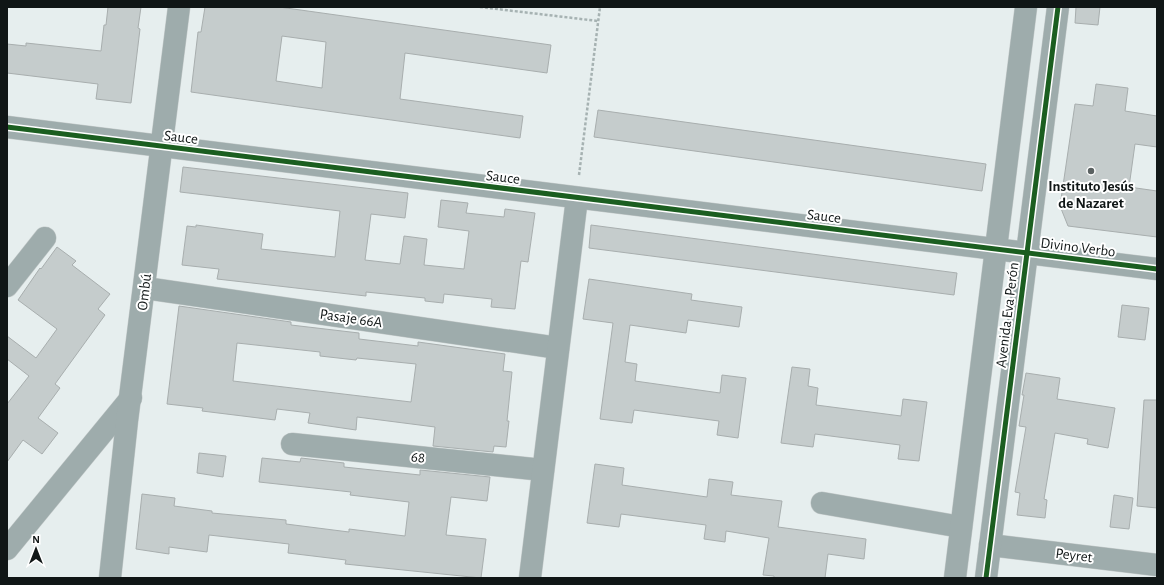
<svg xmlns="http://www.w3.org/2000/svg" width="1164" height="585" viewBox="0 0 1164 585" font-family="'Alegreya Sans',sans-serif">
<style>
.building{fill:#c5cccc;stroke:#a8aeae;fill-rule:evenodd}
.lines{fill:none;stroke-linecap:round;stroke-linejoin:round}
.minor-casing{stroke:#c5cbcb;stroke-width:23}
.path{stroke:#a6b2b2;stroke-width:2.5;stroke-dasharray:3 2;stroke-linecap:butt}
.minor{stroke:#9eacac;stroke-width:22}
.cycleway-casing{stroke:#fff;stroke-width:8}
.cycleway{stroke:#1b5e20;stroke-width:5}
.poi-dot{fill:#5b6262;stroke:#fff;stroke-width:1.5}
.labels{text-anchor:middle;stroke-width:4;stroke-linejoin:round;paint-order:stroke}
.street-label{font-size:15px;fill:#101616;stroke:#fff}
.poi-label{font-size:15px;font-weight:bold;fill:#101616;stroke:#fff}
</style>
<rect width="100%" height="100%" fill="#e6eeee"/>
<g class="building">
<polygon points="108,7 141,7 138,28 140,29 131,103 96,99 98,84 7,73 7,44 26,46 26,43 101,51 104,25 106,25"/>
<path d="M 205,7 L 279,7 L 551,45 L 547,73 L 405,53 L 400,99 L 523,116 L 520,138 L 191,92 L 198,32 L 201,32 ZM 282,36 L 326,42 L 322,88 L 276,81 Z"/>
<polygon points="1076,7 1100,7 1098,25 1075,23"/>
<polygon points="1096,84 1128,88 1125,111 1157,116 1157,147 1135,144 1129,187 1157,191 1157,237 1068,226 1060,206 1075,104 1093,106"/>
<polygon points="598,110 986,164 982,191 594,137"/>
<polygon points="183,167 408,193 405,218 371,214 365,260 400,264 404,236 427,239 424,265 464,269 469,231 438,227 441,200 468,203 466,213 504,217 505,209 535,213 528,262 521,261 515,309 491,307 492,299 444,294 443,303 425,301 425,298 366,292 366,296 217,279 219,269 182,265 187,226 196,227 196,225 263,234 261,249 335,257 340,211 180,192"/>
<polygon points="591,225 957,273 954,295 589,248"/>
<polygon points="57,247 76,261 72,265 110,294 98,309 105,315 55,384 60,388 38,418 58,433 42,454 23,440 7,462 7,404 29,376 7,359 7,336 36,358 57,329 18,300 40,268 41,269"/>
<polygon points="589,279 692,294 691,300 742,307 739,327 688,320 686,333 630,325 625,362 637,364 635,381 720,393 722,375 746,378 738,438 717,435 719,421 634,410 632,423 600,419 613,323 583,319"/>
<polygon points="1122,305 1149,308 1145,340 1118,337"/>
<path d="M 179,306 L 291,322 L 291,325 L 359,333 L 359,339 L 418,346 L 418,342 L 505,354 L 503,371 L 512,372 L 507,421 L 509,421 L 506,447 L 494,446 L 493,452 L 433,446 L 435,427 L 357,417 L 356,430 L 308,423 L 310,413 L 277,409 L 275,420 L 202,411 L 203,408 L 167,404 ZM 237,343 L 320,352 L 320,356 L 356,360 L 357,358 L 416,364 L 411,402 L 233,381 Z"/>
<polygon points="792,367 810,369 808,386 818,388 816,405 901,416 903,399 927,402 919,461 898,459 900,445 815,434 813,447 781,443"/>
<polygon points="1026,373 1060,378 1057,399 1115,408 1108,448 1087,444 1088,439 1055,433 1044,499 1047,500 1045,518 1017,515 1020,493 1015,492 1026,427 1019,426 1024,395 1022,395"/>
<polygon points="1144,400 1157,400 1157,508 1137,506"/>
<polygon points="199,453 226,456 223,477 197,473"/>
<polygon points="262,458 300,462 301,458 344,463 344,467 420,475 420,470 490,477 487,501 451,497 446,535 486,539 481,578 345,564 346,560 288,553 289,544 209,535 207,552 169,547 169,554 136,549 142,494 175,498 174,506 212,511 212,513 286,520 286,524 349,532 349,529 405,536 409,502 350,495 351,492 259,482"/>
<polygon points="595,464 624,468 622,485 707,497 709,479 733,482 731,495 782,501 778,527 866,539 864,559 828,554 825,578 774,578 774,576 763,575 769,538 726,531 725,542 704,539 706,525 621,514 619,527 587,523"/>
<polygon points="1114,495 1133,498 1129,529 1110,527"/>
</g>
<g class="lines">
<defs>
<g id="minor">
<polyline points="7,127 1157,269"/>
<polyline points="7,286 45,238"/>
<polyline points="145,288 558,348"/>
<polyline points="292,444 543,470"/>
<polyline points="822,503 961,527"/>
<polyline points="990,545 1157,565"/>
<polyline points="7,549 131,398"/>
<polyline points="110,578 127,421 179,7"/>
<polyline points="530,578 577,198"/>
<polyline points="955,578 1026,7"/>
<polyline points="986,578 1058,7"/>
</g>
</defs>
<use href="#minor" class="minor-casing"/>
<g class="path">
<polyline points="480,7 598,21"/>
<polyline points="579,175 600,7"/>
</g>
<use href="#minor" class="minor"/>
<defs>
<g id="cycleway">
<polyline points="7,127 1157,269"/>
<polyline points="986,578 1058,7"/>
</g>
</defs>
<use href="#cycleway" class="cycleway-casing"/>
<use href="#cycleway" class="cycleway"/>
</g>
<circle class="poi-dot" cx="1091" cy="171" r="4"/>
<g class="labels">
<g class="street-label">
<text transform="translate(181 137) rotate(7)" y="5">Sauce</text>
<text transform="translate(503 177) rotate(7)" y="5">Sauce</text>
<text transform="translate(824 216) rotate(7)" y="5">Sauce</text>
<text transform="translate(1078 247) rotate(7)" y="5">Divino Verbo</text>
<text transform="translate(144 292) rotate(-83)" y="5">Ombú</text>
<text transform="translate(1007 315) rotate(-83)" y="5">Avenida Eva Perón</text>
<text transform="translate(351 318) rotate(8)" y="5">Pasaje 66A</text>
<text transform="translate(418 457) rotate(6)" y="5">68</text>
<text transform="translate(1074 555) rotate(7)" y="5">Peyret</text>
</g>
<g class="poi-label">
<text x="1091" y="191">Instituto Jesús<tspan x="1091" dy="17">de Nazaret</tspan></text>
</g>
</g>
<rect width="1164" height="585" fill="none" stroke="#101616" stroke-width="16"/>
<g transform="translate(36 549)" stroke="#ffffff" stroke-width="3" paint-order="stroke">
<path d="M0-3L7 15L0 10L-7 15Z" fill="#101616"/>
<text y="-6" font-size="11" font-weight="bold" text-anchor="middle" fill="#101616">N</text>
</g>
</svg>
